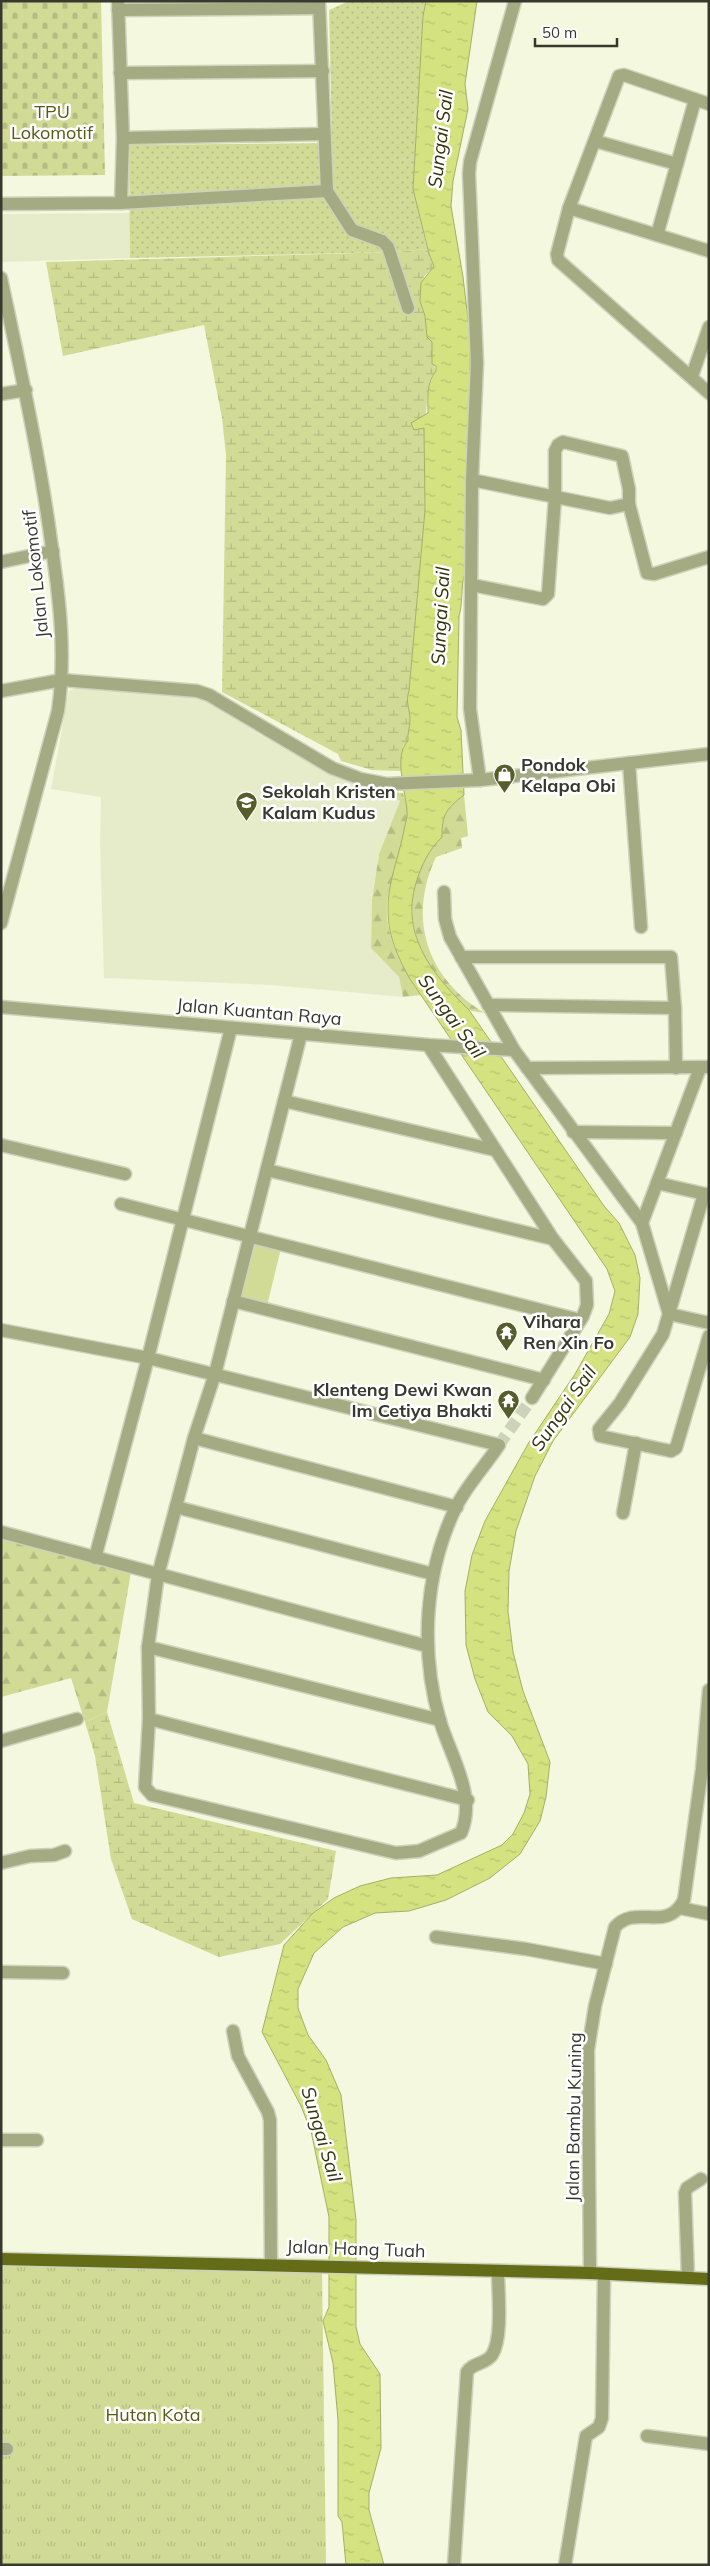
<svg xmlns="http://www.w3.org/2000/svg" width="710" height="2566" viewBox="0 0 710 2566" font-family="Mulish,sans-serif">
<style>
.built{fill:#e6ecca}
.grass{fill:url(#grass-dots)}
.forest{fill:url(#forest-firs)}
.wetland{fill:url(#wetland-marsh)}
.cemetery{fill:url(#cemetery-stones)}
.park{fill:url(#park-tufts)}
.pitch{fill:#d1db95}
.water{fill:url(#water-ripples);stroke:#a6af68}
.lines{fill:none;stroke-linecap:round;stroke-linejoin:round}
.minor-tunnel{stroke:#cdd2bb;stroke-width:12;stroke-dasharray:12 6;stroke-linecap:butt}
.minor-casing{stroke:#cdd2bb;stroke-width:15}
.tertiary-casing{stroke:#cdd2bb;stroke-width:15}
.primary-casing{stroke:#cdd2bb;stroke-width:15}
.minor{stroke:#a4ab83;stroke-width:12}
.tertiary{stroke:#a4ab83;stroke-width:12}
.primary{stroke:#646c18;stroke-width:12}
.labels{text-anchor:middle;stroke-width:5;stroke-linejoin:round;paint-order:stroke}
.park-label{font-size:18px;fill:#545b14;stroke:#fff}
.street-label{font-size:18px;fill:#37392f;stroke:#fff}
.poi-label{font-size:18px;font-weight:bold;fill:#37392f;stroke:#fff;text-anchor:start}
.water-label{font-size:19px;font-style:italic;fill:#30350b;stroke:#fff}
</style>
<defs>
<pattern id="grass-dots" width="8" height="8" patternUnits="userSpaceOnUse" patternTransform="scale(1.25)"><rect width="8" height="8" fill="#d1db95"/><path d="M2 2h.1M6 6h.1" fill="none" stroke="#b4bd81" stroke-width="1.8" stroke-linecap="round"/></pattern>
<pattern id="forest-firs" width="22" height="20" patternUnits="userSpaceOnUse" patternTransform="scale(1.25)"><rect width="22" height="20" fill="#d1db95"/><path d="M5 1l3.5 6h-7zM16 11l3.5 6h-7z" fill="#b4bd81"/></pattern>
<pattern id="wetland-marsh" width="20" height="14" patternUnits="userSpaceOnUse" patternTransform="scale(1.25)"><rect width="20" height="14" fill="#d1db95"/><path d="M1 5h8M5 5V1M11 12h8M15 12V8" fill="none" stroke="#b4bd81"/></pattern>
<pattern id="cemetery-stones" width="16" height="16" patternUnits="userSpaceOnUse" patternTransform="scale(1.25)"><rect width="16" height="16" fill="#d1db95"/><path d="M2 7V4a2 2 0 0 1 4 0v3zM10 15v-3a2 2 0 0 1 4 0v3z" fill="#b4bd81"/></pattern>
<pattern id="park-tufts" width="24" height="20" patternUnits="userSpaceOnUse" patternTransform="scale(1.25)"><rect width="24" height="20" fill="#d1db95"/><path d="M3 7l-1-3M5 7V3M7 7l1-3M15 17l-1-3M17 17v-4M19 17l1-3" fill="none" stroke="#b4bd81"/></pattern>
<pattern id="water-ripples" width="26" height="14" patternUnits="userSpaceOnUse" patternTransform="scale(1.25)"><rect width="26" height="14" fill="#d5e280"/><path d="M2 4q2-2 4 0t4 0M15 11q2-2 4 0t4 0" fill="none" stroke="#b7c36f"/></pattern>
</defs>
<rect width="100%" height="100%" fill="#f3f8de"/>
<g class="built">
<polygon points="130,213 130,258 1,262 1,214"/>
<polygon points="82,686 207,697 260,735 400,801 379,854 372,900 371,948 399,977 403,997 271,985 104,978 100,842 101,797 51,789 69,691"/>
</g>
<polygon class="grass" points="349,1 426,1 423,16 413,189 427,249 395,252 130,258 129,145 332,143 329,10"/>
<g class="forest">
<path d="M 378,791 L 403,793 C 405,799 407,806 408,812 C 408,835 395,868 389,891 C 380,928 400,965 421,995 L 403,997 L 399,977 L 371,948 L 372,900 L 379,854 L 400,801 Z"/>
<path d="M 464,795 L 468,836 L 461,838 L 462,848 L 436,857 C 407,918 427,979 485,1013 C 481,1012 474,1012 470,1010 C 460,1006 449,991 442,983 C 405,940 400,879 442,837 C 442,814 446,809 464,795 Z"/>
<polygon points="1,1539 131,1572 107,1712 85,1722 71,1678 1,1697"/>
</g>
<g class="wetland">
<path d="M 427,249 L 434,266 L 424,277 L 420,292 L 420,300 L 432,342 L 432,360 L 436,371 L 431,377 L 429,384 L 424,428 L 425,510 L 409,691 C 405,702 410,709 410,720 C 410,728 407,733 408,741 L 403,746 L 402,771 L 372,770 L 341,761 L 338,754 L 222,692 L 226,455 L 222,418 L 204,325 L 63,356 L 46,262 L 395,252 Z"/>
<polygon points="107,1712 134,1803 336,1851 328,1899 280,1944 219,1957 132,1919 111,1859 95,1756 85,1722"/>
</g>
<polygon class="cemetery" points="1,1 101,1 105,175 1,176"/>
<polygon class="park" points="1,2259 322,2272 326,2565 1,2565"/>
<polygon class="pitch" points="256,1242 281,1248 267,1306 241,1299"/>
<path class="water" d="M 426,1 L 477,1 L 465,84 L 468,109 L 453,181 L 451,206 L 463,277 L 470,336 L 468,566 C 459,582 464,600 459,616 L 457,717 L 461,730 L 464,795 C 446,809 442,814 442,837 C 428,851 422,864 416,883 C 400,936 434,976 469,1010 L 604,1206 L 619,1223 L 635,1255 L 640,1278 L 638,1314 L 630,1337 L 553,1441 L 535,1476 L 516,1531 L 509,1571 L 508,1611 L 513,1652 L 523,1691 L 550,1762 L 546,1797 L 540,1821 L 520,1854 L 490,1878 L 446,1900 L 409,1911 L 375,1913 L 343,1927 L 314,1953 L 298,1989 L 298,2008 L 308,2035 L 326,2060 L 341,2095 L 356,2220 L 356,2327 L 360,2344 L 380,2374 L 381,2448 L 369,2493 L 369,2510 L 384,2565 L 346,2565 L 342,2522 L 338,2516 L 338,2420 L 333,2363 L 323,2321 L 329,2307 L 329,2217 L 311,2131 L 301,2106 L 262,2032 L 284,1945 L 313,1913 L 334,1898 L 360,1886 L 391,1878 L 437,1875 L 502,1845 L 513,1834 L 524,1813 L 530,1794 L 528,1764 L 512,1736 L 488,1712 L 475,1679 L 466,1645 L 465,1591 L 472,1555 L 485,1521 L 528,1444 L 575,1374 L 609,1314 L 615,1291 L 607,1269 L 410,979 C 398,958 388,936 388,911 C 387,884 399,857 404,830 C 405,824 408,817 407,811 C 406,793 393,755 408,741 C 407,733 410,728 410,720 C 410,709 405,702 409,691 L 425,510 L 424,428 L 414,430 L 411,423 L 428,413 C 428,399 426,382 436,371 L 436,366 L 432,364 L 432,342 L 427,337 L 425,316 L 420,301 L 421,283 L 434,266 L 429,254 L 413,189 L 423,16 Z"/>
<g class="lines">
<polyline class="minor-tunnel" points="499,1445 532,1398"/>
<defs>
<g id="minor">
<polyline points="118,1 123,138 121,203"/>
<polyline points="118,10 319,8"/>
<polyline points="120,73 323,71"/>
<polyline points="709,104 624,75 619,76 569,208 557,254 558,260 709,393"/>
<polyline points="123,138 323,134"/>
<polyline points="595,141 677,164"/>
<polyline points="327,191 352,230 382,241 388,247 408,308"/>
<polyline points="1,204 121,203 327,191 319,1"/>
<polyline points="569,208 709,251"/>
<polyline points="657,235 695,100"/>
<path d="M 1,278 C 20,368 40,457 52,548 C 60,603 66,656 58,711 L 1,923"/>
<polyline points="692,376 709,327"/>
<polyline points="1,394 26,390"/>
<polyline points="472,480 610,508 629,504"/>
<polyline points="1,562 53,551"/>
<polyline points="472,585 543,599 548,594 555,498 555,451 558,445 563,442 622,456 629,489 629,504 647,573 654,574 709,557"/>
<polyline points="629,763 641,927"/>
<polyline points="480,780 470,709 472,480 477,363 469,174 470,162 515,1"/>
<polyline points="444,892 445,919 450,937 514,1050 642,1223 669,1314"/>
<polyline points="461,957 671,957 675,1008 676,1068"/>
<polyline points="488,1005 675,1008"/>
<polyline points="1,1007 428,1045 514,1050"/>
<polyline points="428,1045 553,1239 586,1281 587,1305 583,1316 532,1398"/>
<polyline points="527,1068 709,1067"/>
<polyline points="284,1101 495,1150"/>
<polyline points="573,1132 676,1133"/>
<polyline points="1,1145 125,1174"/>
<polyline points="267,1170 553,1239"/>
<polyline points="657,1183 709,1195"/>
<polyline points="704,1194 663,1334 620,1403 599,1429 600,1436 666,1450 671,1451 676,1448 709,1336"/>
<polyline points="121,1204 580,1320"/>
<polyline points="642,1223 700,1068"/>
<polyline points="233,1301 544,1380"/>
<polyline points="669,1314 709,1323"/>
<path d="M 1,1330 L 148,1358 L 499,1445 C 486,1465 467,1485 456,1507 C 424,1573 420,1652 440,1721 C 451,1757 477,1796 461,1833 L 419,1851 L 396,1853 L 152,1795 L 145,1787 L 149,1719 L 148,1647 L 158,1575 L 194,1438 L 215,1374 L 301,1034"/>
<polyline points="194,1438 457,1507"/>
<polyline points="176,1507 433,1574"/>
<polyline points="623,1513 636,1443"/>
<polyline points="1,1532 427,1646"/>
<polyline points="95,1558 148,1358 231,1028"/>
<polyline points="148,1647 440,1720"/>
<polyline points="149,1719 468,1800"/>
<polyline points="1,1741 77,1719"/>
<polyline points="1,1863 30,1856 54,1855 65,1851"/>
<polyline points="680,1908 709,1914"/>
<polyline points="436,1937 526,1949 606,1964"/>
<polyline points="1,1972 63,1973"/>
<polyline points="233,2031 238,2056 268,2112 270,2120 271,2265"/>
<polyline points="1,2140 37,2140"/>
<path d="M 590,2273 L 588,2050 L 595,2006 L 615,1927 C 637,1903 666,1934 684,1900 L 702,1769 L 709,1690"/>
<polyline points="688,2278 685,2193 687,2188 701,2179"/>
<polyline points="647,2436 709,2444"/>
<polyline points="1,2449 7,2449"/>
<path d="M 454,2565 L 467,2372 C 472,2363 486,2364 492,2355 C 503,2338 498,2292 498,2271"/>
<polyline points="565,2565 586,2436 599,2427 602,2418 604,2275"/>
</g>
<polyline id="tertiary" points="1,691 62,680 197,691 209,695 332,768 361,779 387,784 480,780 709,754"/>
<polyline id="primary" points="1,2259 590,2273 709,2279"/>
</defs>
<use href="#minor" class="minor-casing"/>
<use href="#tertiary" class="tertiary-casing"/>
<use href="#primary" class="primary-casing"/>
<use href="#minor" class="minor"/>
<use href="#tertiary" class="tertiary"/>
<use href="#primary" class="primary"/>
</g>
<defs>
<symbol id="shop-pin" viewBox="-11 -11 22 30"><path d="M0 17L-7.5 6A9.5 9.5 0 1 1 7.5 6Z" fill="#565d2b" stroke="#fff"/><path d="M-5-2.5h2.3a2.7 3.5 0 0 1 5.4 0H5L5.5 6h-11ZM-1.5-2.5h3a1.5 2.3 0 0 0-3 0Z" fill="#fff"/></symbol>
<symbol id="school-pin" viewBox="-11 -11 22 30"><path d="M0 17L-7.5 6A9.5 9.5 0 1 1 7.5 6Z" fill="#565d2b" stroke="#fff"/><path d="M0-5L7-2L0 1L-7-2ZM-4 1L0 2.5L4 1V4Q0 6-4 4Z" fill="#fff"/></symbol>
<symbol id="temple-pin" viewBox="-11 -11 22 30"><path d="M0 17L-7.5 6A9.5 9.5 0 1 1 7.5 6Z" fill="#565d2b" stroke="#fff"/><path d="M0-6L5-2H3V0L6.5 2.5H4V6H1.5V3h-3V6H-4V2.5H-6.5L-3 0V-2H-5Z" fill="#fff"/></symbol>
</defs>
<g fill-rule="evenodd">
<use href="#shop-pin" x="492" y="762" width="25" height="34"/>
<use href="#school-pin" x="234" y="790" width="25" height="34"/>
<use href="#temple-pin" x="494" y="1320" width="25" height="34"/>
<use href="#temple-pin" x="496" y="1388" width="25" height="34"/>
</g>
<g class="labels">
<g class="park-label">
<text x="52" y="118">TPU<tspan x="52" dy="21">Lokomotif</tspan></text>
<text x="153" y="2421">Hutan Kota</text>
</g>
<g class="street-label">
<text transform="translate(36 574) rotate(-96)" y="6">Jalan Lokomotif</text>
<text transform="translate(259 1012) rotate(5)" y="6">Jalan Kuantan Raya</text>
<text transform="translate(574 2117) rotate(-89)" y="6">Jalan Bambu Kuning</text>
<text transform="translate(356 2249) rotate(2)" y="6">Jalan Hang Tuah</text>
</g>
<g class="poi-label">
<text x="521" y="771">Pondok<tspan x="521" dy="21">Kelapa Obi</tspan></text>
<text x="262" y="798">Sekolah Kristen<tspan x="262" dy="21">Kalam Kudus</tspan></text>
<text x="523" y="1328">Vihara<tspan x="523" dy="21">Ren Xin Fo</tspan></text>
<text x="492" y="1396" text-anchor="end">Klenteng Dewi Kwan<tspan x="492" dy="21">Im Cetiya Bhakti</tspan></text>
</g>
<g class="water-label">
<text transform="translate(440 139) rotate(-83)" y="7">Sungai Sail</text>
<text transform="translate(440 616) rotate(-87)" y="7">Sungai Sail</text>
<text transform="translate(452 1016) rotate(54)" y="7">Sungai Sail</text>
<text transform="translate(563 1408) rotate(-55)" y="7">Sungai Sail</text>
<text transform="translate(322 2134) rotate(73)" y="7">Sungai Sail</text>
</g>
</g>
<rect width="710" height="2566" fill="none" stroke="#37392f" stroke-width="5"/>
<path d="M535 38v8h82v-8" fill="none" stroke="#37392f" stroke-width="2.5"/>
<text x="542" y="38" font-size="15" fill="#37392f" stroke="#ffffff" stroke-width="4" paint-order="stroke">50 m</text>
</svg>
